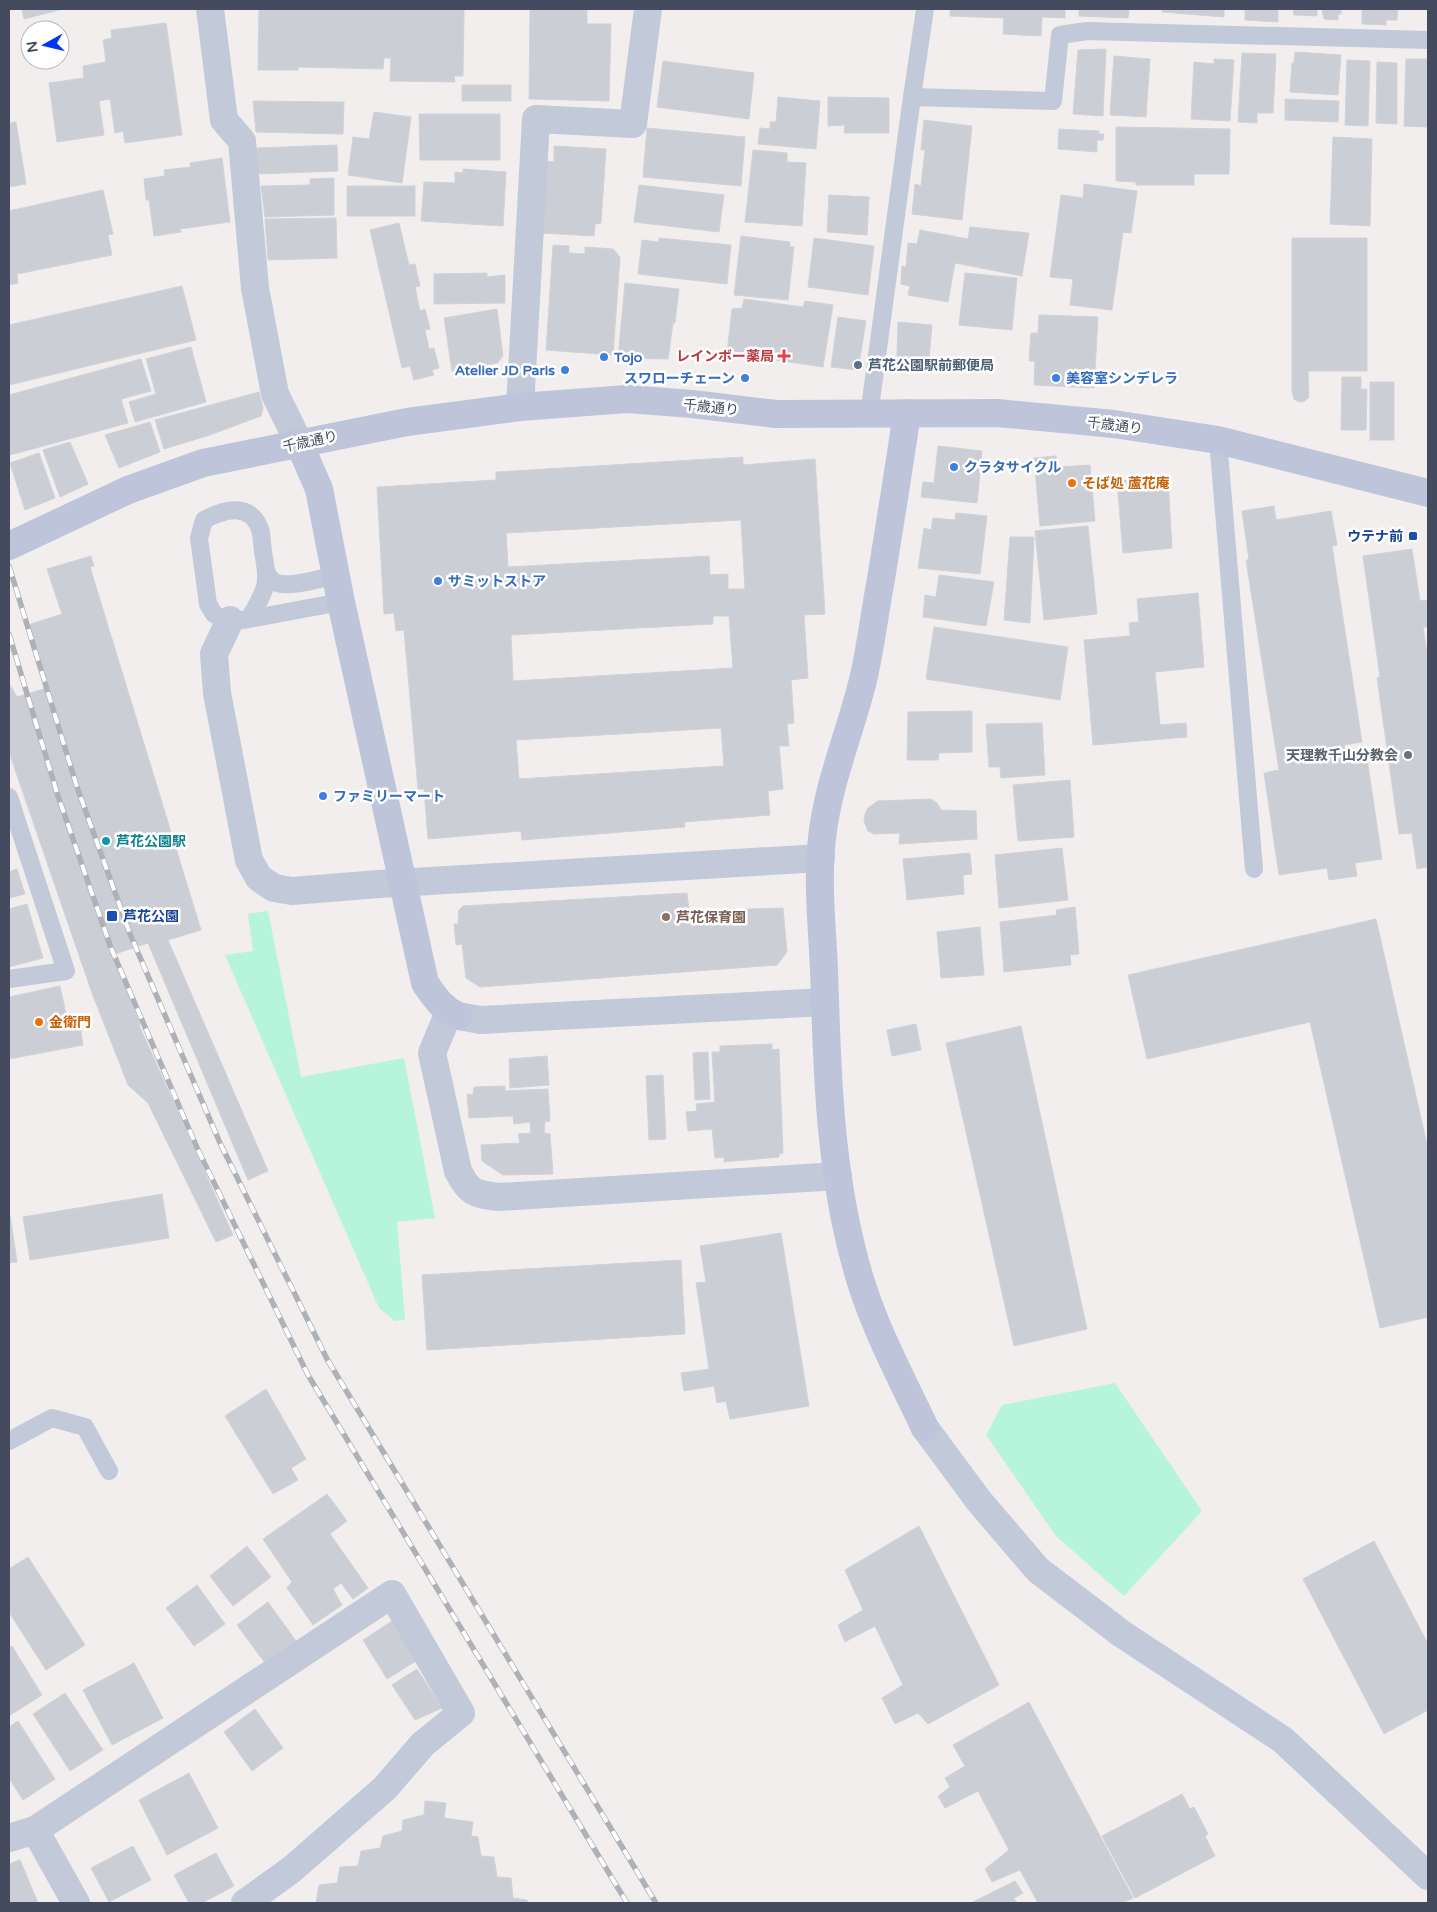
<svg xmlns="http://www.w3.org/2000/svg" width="1437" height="1912" viewBox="0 0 1437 1912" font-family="'Varela Round','Noto Sans JP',sans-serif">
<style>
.green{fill:#b6f4dd}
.building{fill:#ccced6;stroke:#d1d1da;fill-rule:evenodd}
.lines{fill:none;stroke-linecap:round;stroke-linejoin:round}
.lane{stroke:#c2c9d8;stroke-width:18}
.street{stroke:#c2c9d8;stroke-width:28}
.secondary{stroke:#bec5da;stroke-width:28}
.rail-casing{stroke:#afb1b9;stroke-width:5.5}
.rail{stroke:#fff;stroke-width:4;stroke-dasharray:11;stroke-linecap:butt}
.health-dot{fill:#e0444e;stroke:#fff;stroke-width:2}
.shop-dot{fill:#3f7fe0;stroke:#fff;stroke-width:2}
.service-dot{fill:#5c6f8a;stroke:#fff;stroke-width:2}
.food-dot{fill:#e8710a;stroke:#fff;stroke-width:2}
.transit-dot{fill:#1a4fb4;stroke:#fff;stroke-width:2}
.worship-dot{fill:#6b7280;stroke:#fff;stroke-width:2}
.culture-dot{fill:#0f9aa8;stroke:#fff;stroke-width:2}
.education-dot{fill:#8d6e63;stroke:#fff;stroke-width:2}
.labels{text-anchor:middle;stroke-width:5;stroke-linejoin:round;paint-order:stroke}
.health-label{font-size:14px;font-weight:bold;fill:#be3a42;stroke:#fff;text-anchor:end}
.shop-label{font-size:14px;font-weight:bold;fill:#366cbe;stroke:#fff;text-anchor:start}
.service-label{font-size:14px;font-weight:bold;fill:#4e5e75;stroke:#fff;text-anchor:start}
.street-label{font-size:14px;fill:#444b5e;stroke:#fff}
.food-label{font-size:14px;font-weight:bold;fill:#c56008;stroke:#fff;text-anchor:start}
.transit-label{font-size:14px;font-weight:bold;fill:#164399;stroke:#fff;text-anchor:end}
.worship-label{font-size:14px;font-weight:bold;fill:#5b616d;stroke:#fff;text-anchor:end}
.culture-label{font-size:14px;font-weight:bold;fill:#0d838f;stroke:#fff;text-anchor:start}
.education-label{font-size:14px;font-weight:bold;fill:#785e54;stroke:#fff;text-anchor:start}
</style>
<rect width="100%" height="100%" fill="#f1eeed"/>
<g class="green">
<polygon points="268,911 301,1077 404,1058 435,1218 397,1222 405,1320 395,1321 379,1308 225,955 253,951 248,914"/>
<polygon points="1115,1383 1202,1511 1124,1596 1056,1536 986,1435 1002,1405"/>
</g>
<g class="building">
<polygon points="22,9 63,9 24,19"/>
<polygon points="259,9 464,9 463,76 454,76 455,82 390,81 391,58 384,58 383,69 298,67 298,70 258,70"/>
<polygon points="530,9 587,9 587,24 611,24 609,101 529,99"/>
<polygon points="950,9 1065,9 1065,18 1042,17 1041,36 1003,34 1004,18 950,16"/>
<polygon points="1079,9 1129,9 1128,18 1079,16"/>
<polygon points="1162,9 1224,9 1224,17 1162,12"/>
<polygon points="1245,9 1278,9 1278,22 1245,20"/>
<polygon points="1293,9 1317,9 1317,16 1294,15"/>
<polygon points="1322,9 1341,9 1341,14 1338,14 1338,20 1324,19"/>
<polygon points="1362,9 1398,9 1397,20 1386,20 1386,25 1362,24"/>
<polygon points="166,23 182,135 125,143 123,131 115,133 110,99 99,101 104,135 57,142 49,83 84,78 83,66 106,62 103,40 112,38 111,30"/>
<polygon points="1106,49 1103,116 1073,114 1078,50"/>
<polygon points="1295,52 1341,55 1338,95 1290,92 1292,63 1294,63"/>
<polygon points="1242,53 1276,54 1273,113 1257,113 1257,123 1238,122"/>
<polygon points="1114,56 1150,59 1146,117 1110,115"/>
<polygon points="1214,59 1234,60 1230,121 1191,119 1194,62 1214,64"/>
<polygon points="1406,59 1428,59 1428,127 1404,126"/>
<polygon points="1347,60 1370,61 1368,126 1345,125"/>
<polygon points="663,61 754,73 749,119 657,107"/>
<polygon points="1377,62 1397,63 1397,124 1376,123"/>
<rect x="462" y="85" width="49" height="16"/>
<polygon points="778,97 820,101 816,149 758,144 760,128 770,129 770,122 776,122"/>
<polygon points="828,97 889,98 889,133 844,133 845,125 828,126"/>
<polygon points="1285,99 1339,101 1338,122 1285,120"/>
<polygon points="253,101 344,102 343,134 256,132"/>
<polygon points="374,112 411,117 402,183 348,175 353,137 369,139"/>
<polygon points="419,114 500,114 500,160 420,160"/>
<polygon points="924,120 972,126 962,220 912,214 915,184 921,186 925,150 921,150"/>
<polygon points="16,122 26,184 9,187 9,123"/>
<polygon points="1116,127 1230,129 1229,174 1194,174 1194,185 1136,185 1136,182 1116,181"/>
<polygon points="647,128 745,137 741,186 643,177"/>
<polygon points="1059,129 1099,131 1099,134 1104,134 1103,140 1097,140 1097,152 1058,149"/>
<polygon points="1333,137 1372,139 1370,226 1330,224"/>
<polygon points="337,145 338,171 258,174 257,148"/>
<polygon points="554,146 606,149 601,223 595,224 594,236 542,233 545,161 554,162"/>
<polygon points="753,150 787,153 787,162 806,163 802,226 745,222"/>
<polygon points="222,158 230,222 180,229 181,232 154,236 149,200 146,200 144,179 165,176 164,170 191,167 190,163"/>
<polygon points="463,169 506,172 503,226 421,221 424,182 455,183 455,172 463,173"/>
<polygon points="334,178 334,215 265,217 261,186 310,185 310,179"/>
<polygon points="1084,184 1137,191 1131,233 1123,232 1112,310 1070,305 1073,279 1050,277 1061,195 1083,198"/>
<polygon points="639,185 724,195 719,232 634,222"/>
<rect x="347" y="186" width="68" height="30"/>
<polygon points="103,190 113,234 108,235 112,255 17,274 18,283 9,285 9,211"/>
<polygon points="829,195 869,197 867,235 827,232"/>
<polygon points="336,218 337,258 268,260 265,219"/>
<polygon points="399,223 409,265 415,264 420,286 415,287 420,311 425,309 430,329 425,330 429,349 434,348 439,368 432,370 434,375 414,380 410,366 402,368 370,230"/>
<polygon points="970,227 1029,233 1022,276 955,263 948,302 908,295 910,286 901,284 902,266 906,267 908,243 917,244 920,230 968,239"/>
<polygon points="741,236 790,242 790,247 794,247 788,300 734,295"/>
<polygon points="659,238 731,245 727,284 638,274 642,240 659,242"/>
<polygon points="814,238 874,246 868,295 808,287"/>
<polygon points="1292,238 1367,238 1367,371 1308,371 1309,397 1305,401 1299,402 1294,399 1292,391"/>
<polygon points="553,245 569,246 569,253 585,254 585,247 613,249 620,257 613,355 546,350"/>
<polygon points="487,273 487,277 505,275 505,303 434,304 434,274"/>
<polygon points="965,273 1017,278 1012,330 959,325"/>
<polygon points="625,283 679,289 675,323 673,323 668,359 618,358"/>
<polygon points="182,286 196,340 9,385 9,325"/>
<polygon points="744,299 803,307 805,301 833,305 823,367 727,353 732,309 742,308"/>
<polygon points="497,309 503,356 497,363 452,371 444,318"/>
<polygon points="1039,315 1098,317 1094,388 1034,385 1035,361 1029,361 1031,333 1038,333"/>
<polygon points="838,317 866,321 858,370 831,367"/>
<polygon points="898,322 932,325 928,370 907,368 897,356"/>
<polygon points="191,347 206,402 135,422 129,402 156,394 146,359"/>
<polygon points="141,359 151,391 121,399 128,423 10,455 9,449 9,395"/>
<polygon points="1342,377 1361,377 1361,389 1367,389 1366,430 1341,430"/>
<rect x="1370" y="382" width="24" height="58"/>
<polygon points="259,392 263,408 261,416 210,435 164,449 155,420"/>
<polygon points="150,422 160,452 119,468 105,435"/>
<polygon points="70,442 88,484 60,497 43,450"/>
<polygon points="938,446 982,451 977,503 921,497 923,482 934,483"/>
<polygon points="39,453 55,498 25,510 10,463"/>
<polygon points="1056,456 1057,467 1090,465 1095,521 1040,526 1034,458"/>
<path d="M 743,457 L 743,465 L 815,459 L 825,614 L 804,615 L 808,678 L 791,680 L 794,723 L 787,724 L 789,746 L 779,746 L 783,789 L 768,791 L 770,815 L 684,822 L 685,827 L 522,840 L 521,831 L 428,839 L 424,789 L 418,789 L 404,630 L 396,631 L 394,613 L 384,614 L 377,487 L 496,480 L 496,472 ZM 741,520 L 745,589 L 728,589 L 728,574 L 710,575 L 709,556 L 508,567 L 506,533 ZM 713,616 L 729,616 L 733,668 L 513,681 L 511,635 L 713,624 ZM 721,728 L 724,766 L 519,779 L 516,740 Z"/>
<polygon points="1168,478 1172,548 1123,553 1117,481"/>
<polygon points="1274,506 1276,520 1331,511 1337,545 1332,546 1362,742 1344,745 1347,761 1367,758 1382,859 1355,863 1357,876 1329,880 1327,868 1279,875 1264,773 1279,770 1246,560 1249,560 1242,511"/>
<polygon points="956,513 987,516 980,574 918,568 924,528 931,530 933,518 955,520"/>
<polygon points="1088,526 1097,614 1044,620 1035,531"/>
<polygon points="1010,537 1034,537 1030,623 1004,620"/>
<polygon points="1412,549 1420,601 1428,600 1428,627 1423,627 1428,660 1428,867 1417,869 1412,833 1399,834 1377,678 1380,677 1363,556"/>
<polygon points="91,556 94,566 90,567 201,930 168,940 268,1171 248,1180 148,943 112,955 140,1024 139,1025 233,1235 216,1242 148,1103 128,1085 92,993 9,752 9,683 17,697 47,688 28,625 62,614 47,569"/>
<polygon points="939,575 994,582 986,626 923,617 925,595 936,597"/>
<polygon points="1198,593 1204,667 1155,672 1160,725 1186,723 1187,737 1093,745 1084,640 1130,636 1129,623 1139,622 1137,599"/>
<polygon points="934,627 1068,647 1060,700 926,679"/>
<polygon points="972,711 972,752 939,753 938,760 907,760 908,712"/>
<polygon points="1042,723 1045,775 1001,778 1000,767 989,767 986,724"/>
<polygon points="1070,780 1074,837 1018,841 1013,785"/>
<polygon points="931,799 937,803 941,810 976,811 977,839 899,844 900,833 874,834 868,831 864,821 865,814 868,808 878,801"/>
<polygon points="1062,848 1068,900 999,908 995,855"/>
<polygon points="970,853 972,874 963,875 964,894 907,900 903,859"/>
<polygon points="17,869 25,894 9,898 9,872"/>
<polygon points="687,893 689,911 783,908 787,952 777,965 480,987 466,978 462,944 456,945 454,924 458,924 459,910 463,906"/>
<polygon points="27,904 43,958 9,967 9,909"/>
<polygon points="1075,907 1079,954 1070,955 1071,965 1004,972 1000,922 1057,915 1056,910"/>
<polygon points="1376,919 1428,1149 1428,1317 1380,1328 1310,1022 1147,1059 1128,975"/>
<polygon points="980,927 984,975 941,978 937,932"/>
<polygon points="60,986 67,1019 79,1019 83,1045 9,1059 9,997"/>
<polygon points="916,1024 921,1050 892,1056 887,1030"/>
<polygon points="1021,1026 1087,1329 1014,1346 946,1043"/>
<polygon points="772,1044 772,1050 779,1049 783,1153 779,1154 779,1157 724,1162 724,1157 715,1158 712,1129 688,1131 686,1112 697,1111 696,1104 715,1102 712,1052 720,1052 720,1046"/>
<polygon points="708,1052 710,1099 695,1100 693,1053"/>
<polygon points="547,1056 549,1085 510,1088 509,1059"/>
<polygon points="663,1075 666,1139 649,1140 646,1076"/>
<polygon points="505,1086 505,1091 548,1089 550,1121 545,1122 544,1133 550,1134 553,1174 503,1175 482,1161 481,1145 520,1143 518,1134 531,1133 530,1122 514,1124 513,1116 469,1118 467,1094 473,1095 474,1087"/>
<polygon points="162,1194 169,1238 30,1260 23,1217"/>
<polygon points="9,1215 10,1215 17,1262 9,1263"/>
<polygon points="781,1233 809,1406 730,1419 726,1401 717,1403 714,1386 684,1391 681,1373 709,1369 696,1283 706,1282 700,1246"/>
<polygon points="681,1260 685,1334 427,1350 422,1275"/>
<polygon points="266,1389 306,1459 291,1468 298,1480 273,1494 225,1416"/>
<polygon points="327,1494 347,1521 330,1534 368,1588 353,1599 341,1583 333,1589 342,1605 313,1625 287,1588 292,1582 263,1539"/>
<polygon points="919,1526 999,1685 928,1724 918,1713 895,1724 882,1698 903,1685 875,1626 845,1642 838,1625 863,1610 845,1570"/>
<polygon points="1374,1541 1428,1644 1428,1710 1384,1734 1303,1579"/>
<polygon points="247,1546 271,1577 233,1606 210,1576"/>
<polygon points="28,1557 85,1645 46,1670 9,1612 9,1569"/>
<polygon points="197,1585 225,1624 194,1646 166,1608"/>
<polygon points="268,1602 296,1641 265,1663 237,1625"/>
<polygon points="392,1621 416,1661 387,1679 363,1640"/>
<polygon points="12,1646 42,1695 9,1716 9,1648"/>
<polygon points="134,1663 163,1718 112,1745 83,1690"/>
<polygon points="417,1669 442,1708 415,1720 392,1685"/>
<polygon points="65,1693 103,1750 70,1771 33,1714"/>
<polygon points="1029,1702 1133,1898 1122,1903 1038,1903 1020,1870 992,1882 985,1869 1009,1850 978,1791 945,1808 938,1796 950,1787 945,1778 965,1766 953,1745"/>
<polygon points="255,1709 283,1748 252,1771 224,1732"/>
<polygon points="18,1721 55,1779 23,1800 9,1778 9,1727"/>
<polygon points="189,1773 218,1828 167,1855 139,1800"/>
<polygon points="1182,1794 1190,1809 1194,1807 1208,1834 1205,1836 1215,1856 1135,1898 1102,1836"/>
<polygon points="425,1801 446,1803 444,1818 473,1822 471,1836 478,1837 481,1856 494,1857 497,1877 511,1878 513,1898 527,1900 528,1903 316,1903 319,1885 337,1883 340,1867 358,1866 361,1851 380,1848 383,1836 402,1831 403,1820 424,1815"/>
<polygon points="133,1846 151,1880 109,1902 91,1868"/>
<polygon points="216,1853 234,1886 202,1903 189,1903 174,1875"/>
<polygon points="20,1860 38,1903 9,1903 9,1864"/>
<polygon points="1015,1881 1023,1893 1014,1898 1017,1903 971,1903"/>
</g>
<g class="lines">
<g class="lane">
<polyline points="912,97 925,9"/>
<polyline points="869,415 912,97 1053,101 1060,35 1087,31 1428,40"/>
<polyline points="1218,440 1254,869"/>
<path d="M 266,572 C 268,575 270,579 273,581 C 285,590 322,578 336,575"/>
<path d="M 249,619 C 255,609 261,599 265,587 C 268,576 265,564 263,552 C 262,545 262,536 260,529 C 250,502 224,509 204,520 L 199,538 L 208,604 L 214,614 L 221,618 L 235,621 L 249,619 L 341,602"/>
<polyline points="9,797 66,971 9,979"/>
<polyline points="9,1441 52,1418 85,1427 109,1471"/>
</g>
<g class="street">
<polyline points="210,9 224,120 242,141 255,288 275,394 299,443"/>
<polyline points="520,407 536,119 633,124 648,9"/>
<polyline points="230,620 214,654 217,693 249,860 259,878 274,888 292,891 379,884 821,858"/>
<path d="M 449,1012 L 432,1053 L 458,1171 C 469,1193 474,1194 499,1197 L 838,1176"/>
<polyline points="458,1016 481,1020 825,1002"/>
<polyline points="925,1428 979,1501 1038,1570 1122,1634 1283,1740 1428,1876"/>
<polyline points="35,1830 76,1903"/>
<polyline points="9,1838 35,1830 392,1594 461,1713 423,1744 385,1788 291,1870 245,1903"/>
</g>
<g class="secondary">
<path d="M 907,413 C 899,468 890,523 881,579 C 875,611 871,644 864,676 C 851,731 828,782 822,838 C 817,881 822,926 824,969 C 827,1067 829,1169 856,1265 C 871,1322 900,1375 925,1428"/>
<path d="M 299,443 L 319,489 L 341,602 L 425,983 C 435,997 442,1009 458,1016"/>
<polyline points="9,546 128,490 203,463 407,422 520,407 627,399 692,404 776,414 997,413 1114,424 1218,440 1428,493"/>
</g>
<defs>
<g id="rail">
<polyline points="9,566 77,787 130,934 220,1143 327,1359 656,1903"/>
<polyline points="9,634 57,793 111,948 198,1150 308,1375 627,1903"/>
</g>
</defs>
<use href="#rail" class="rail-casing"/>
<use href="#rail" class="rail"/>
</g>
<path class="health-dot" d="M781.5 348.5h5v5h5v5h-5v5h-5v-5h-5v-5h5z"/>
<g class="shop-dot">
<circle cx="604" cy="357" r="5"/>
<circle cx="565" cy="370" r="5"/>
<circle cx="745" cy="378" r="5"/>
<circle cx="1056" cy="378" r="5"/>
<circle cx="954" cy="467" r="5"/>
<circle cx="438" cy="581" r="5"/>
<circle cx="323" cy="796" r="5"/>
</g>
<circle class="service-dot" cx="858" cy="365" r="5"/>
<g class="food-dot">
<circle cx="1072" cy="483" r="5"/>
<circle cx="39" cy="1022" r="5"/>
</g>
<g class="transit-dot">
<rect x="1408" y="531" width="10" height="10" rx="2.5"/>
<rect x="106" y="910" width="12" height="12" rx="2.5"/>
</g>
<circle class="worship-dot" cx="1408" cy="755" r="5"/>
<circle class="culture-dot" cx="106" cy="841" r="5"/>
<circle class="education-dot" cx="666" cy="917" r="5"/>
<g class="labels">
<g class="health-label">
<text x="774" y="361">レインボー薬局</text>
</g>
<g class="shop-label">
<text x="614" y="362">Tojo</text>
<text x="555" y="375" text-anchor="end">Atelier JD Paris</text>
<text x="735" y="383" text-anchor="end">スワローチェーン</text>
<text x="1066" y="383">美容室シンデレラ</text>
<text x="964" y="472">クラタサイクル</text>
<text x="448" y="586">サミットストア</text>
<text x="333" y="801">ファミリーマート</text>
</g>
<g class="service-label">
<text x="868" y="370">芦花公園駅前郵便局</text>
</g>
<g class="street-label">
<text transform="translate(711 407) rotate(6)" y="5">千歳通り</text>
<text transform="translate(1115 425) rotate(7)" y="5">千歳通り</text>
<text transform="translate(310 441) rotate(-12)" y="5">千歳通り</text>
</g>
<g class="food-label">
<text x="1082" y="488">そば処 蘆花庵</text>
<text x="49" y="1027">金衛門</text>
</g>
<g class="transit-label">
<text x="1403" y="541">ウテナ前</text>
<text x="123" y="921" text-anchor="start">芦花公園</text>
</g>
<g class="worship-label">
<text x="1398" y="760">天理教千山分教会</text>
</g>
<g class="culture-label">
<text x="116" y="846">芦花公園駅</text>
</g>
<g class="education-label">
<text x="676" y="922">芦花保育園</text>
</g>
</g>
<rect width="1437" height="1912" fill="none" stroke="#444b5e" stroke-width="20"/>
<g transform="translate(45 45) rotate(262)"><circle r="24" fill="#ffffff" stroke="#b4b7bf"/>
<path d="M0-4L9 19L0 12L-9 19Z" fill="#0234f6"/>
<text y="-8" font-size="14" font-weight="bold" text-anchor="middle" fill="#444b5e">N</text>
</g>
</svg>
